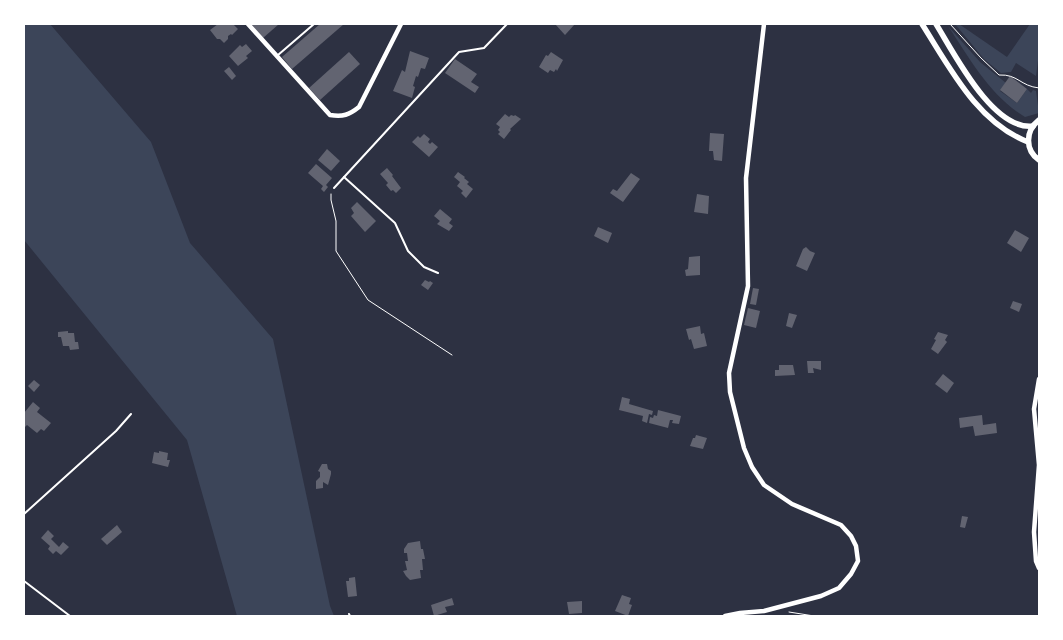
<svg xmlns="http://www.w3.org/2000/svg" width="1063" height="640" viewBox="0 0 1063 640" font-family="'Asap Condensed',sans-serif">
<style>
.green{fill:#3c4559}
.building{fill:#626471}
.lines{fill:none;stroke-linecap:round;stroke-linejoin:round}
.path{stroke:#fff;stroke-width:1}
.service{stroke:#fff;stroke-width:2}
.minor{stroke:#fff;stroke-width:4.5}
.secondary{stroke:#fff;stroke-width:5.5}
</style>
<rect width="100%" height="100%" fill="#2d3142"/>
<g class="green">
<polygon points="24,24 50,24 151,142 190,243 273,339 330,606 334,616 237,616 187,440 24,240"/>
<polygon points="955,24 959,24 1007,57 1030,24 1039,24 1039,53 1036,76 1016,63 1011,72 1001,73 984,59"/>
<path d="M 948,26 L 980,62 L 1006,83 L 1000,91 L 1017,103 L 1027,89 L 1031,93 L 1033,90 L 1036,91 L 1039,113 L 1025,117 C 990,96 970,59 948,26 Z"/>
</g>
<g class="building">
<polygon points="218,24 233,24 238,29 232,35 231,34 228,36 228,39 224,43 220,39 217,39 210,30"/>
<polygon points="254,24 279,24 263,38 252,25"/>
<polygon points="320,24 344,24 292,69 282,57"/>
<polygon points="555,24 575,24 565,35"/>
<polygon points="246,44 252,51 246,56 248,58 238,66 229,56 240,45 242,47"/>
<polygon points="410,51 429,58 425,69 421,68 418,77 416,76 413,86 415,87 412,98 393,91 402,70 405,72"/>
<polygon points="349,52 360,64 320,100 309,88"/>
<polygon points="551,52 563,60 557,71 556,69 554,72 550,70 548,73 539,67 546,55 548,56"/>
<polygon points="455,59 477,74 471,82 479,87 475,93 445,73"/>
<polygon points="229,67 236,76 232,80 224,71"/>
<polygon points="1010,76 1027,89 1017,103 1000,90"/>
<polygon points="505,114 509,117 511,115 514,116 515,115 521,119 510,129 511,130 504,139 498,134 500,132 498,130 500,127 496,124"/>
<polygon points="710,133 724,134 722,161 714,160 713,151 709,151"/>
<polygon points="424,134 430,139 428,142 430,144 432,142 438,147 429,157 412,142 418,136 420,138"/>
<polygon points="327,149 340,161 331,171 318,160"/>
<polygon points="316,164 332,178 326,185 328,187 324,192 321,189 323,186 308,173"/>
<polygon points="387,168 393,175 392,176 401,188 396,193 393,190 391,191 386,185 388,183 380,174"/>
<polygon points="458,172 465,177 464,178 469,182 467,184 473,189 466,198 461,193 463,191 457,186 460,182 454,177"/>
<polygon points="631,173 640,179 623,202 610,193 613,189 617,191"/>
<polygon points="697,194 709,196 708,214 694,212"/>
<polygon points="357,202 376,221 365,232 351,216 354,213 351,208"/>
<polygon points="440,209 452,219 449,223 453,226 449,231 437,224 440,221 434,216"/>
<polygon points="598,227 612,233 608,243 594,236"/>
<polygon points="1015,230 1029,238 1021,252 1007,243"/>
<polygon points="806,247 810,251 815,253 807,271 796,266 803,249"/>
<polygon points="700,256 700,275 686,276 685,270 688,269 689,257"/>
<polygon points="425,280 429,282 430,281 433,283 428,290 421,285"/>
<polygon points="753,288 759,289 756,305 750,304"/>
<polygon points="1013,301 1022,304 1019,312 1010,308"/>
<polygon points="748,308 760,311 756,328 744,325"/>
<polygon points="789,313 797,315 792,328 786,326"/>
<polygon points="700,326 701,334 704,333 707,346 694,349 691,339 689,340 686,329"/>
<polygon points="68,331 68,333 74,333 75,342 78,342 79,349 70,350 69,346 63,346 61,337 58,337 58,332"/>
<polygon points="938,332 948,335 945,340 947,342 938,354 931,349 936,340 934,339"/>
<polygon points="807,361 821,361 821,370 813,368 814,373 808,373"/>
<polygon points="779,365 793,365 795,375 775,376 775,370 779,370"/>
<polygon points="943,374 954,383 947,393 935,384"/>
<polygon points="34,380 40,385 34,392 28,386"/>
<polygon points="622,397 630,399 629,404 653,411 652,415 649,414 647,423 642,421 643,416 619,410"/>
<polygon points="33,402 40,408 37,412 51,423 44,431 41,429 37,433 27,425 25,427 24,426 24,413"/>
<polygon points="658,410 681,416 679,424 672,423 673,420 670,420 668,428 649,423 650,417 653,418 654,415 657,416"/>
<polygon points="982,415 983,425 996,423 997,433 975,436 973,426 960,428 959,418"/>
<polygon points="696,435 707,438 703,449 690,446 693,438 695,438"/>
<polygon points="159,451 168,453 167,460 170,460 168,467 152,463 154,452 159,453"/>
<polygon points="322,464 327,464 328,469 331,471 331,474 328,485 323,482 323,488 316,489 316,481 320,477 320,472 318,471"/>
<polygon points="962,516 968,517 965,528 960,527"/>
<polygon points="117,525 122,532 107,545 101,539"/>
<polygon points="48,530 54,536 51,539 59,547 63,542 69,547 61,555 56,551 53,554 48,549 50,546 41,538"/>
<polygon points="420,541 421,549 423,549 425,559 422,559 423,570 420,570 421,578 410,580 406,576 403,571 407,570 405,561 408,561 407,553 404,553 404,549 408,543"/>
<polygon points="355,577 357,596 348,597 346,581 349,581 349,578"/>
<polygon points="622,595 631,598 629,604 632,605 628,616 615,611"/>
<polygon points="452,598 454,605 445,607 447,612 434,616 431,605"/>
<polygon points="582,601 582,613 569,614 567,602"/>
</g>
<g class="lines">
<g class="path">
<path d="M 950,24 L 981,58 L 999,75 C 1018,74 1020,86 1039,88"/>
<polyline points="331,194 331,200 336,221 336,251 368,300 452,355"/>
<polyline points="789,612 814,616"/>
</g>
<g class="service">
<polyline points="278,55 314,24"/>
<polyline points="344,177 395,223 408,251 424,267 438,273"/>
<polyline points="334,188 459,52 484,48 507,24"/>
<polyline points="24,514 116,431 131,414"/>
<polyline points="24,581 70,616"/>
<polyline points="349,614 350,616"/>
</g>
<g class="minor">
<path d="M 248,24 L 330,115 C 343,117 349,115 359,107 L 401,24"/>
<polyline points="1039,379 1034,409 1039,465 1034,532 1036,561 1039,568"/>
<polyline points="725,616 740,613 764,611 821,596 839,588 851,574 858,561 856,546 851,536 841,525 792,504 764,485 752,467 744,448 730,392 729,373 748,286 746,178 764,24"/>
</g>
<g class="secondary">
<path d="M 922,24 C 950,68 977,122 1028,142"/>
<path d="M 936,24 C 954,53 993,131 1033,126"/>
<path d="M 1039,120 C 1025,131 1025,150 1039,160"/>
</g>
</g>
<rect width="1063" height="640" fill="none" stroke="#ffffff" stroke-width="50"/>
</svg>
